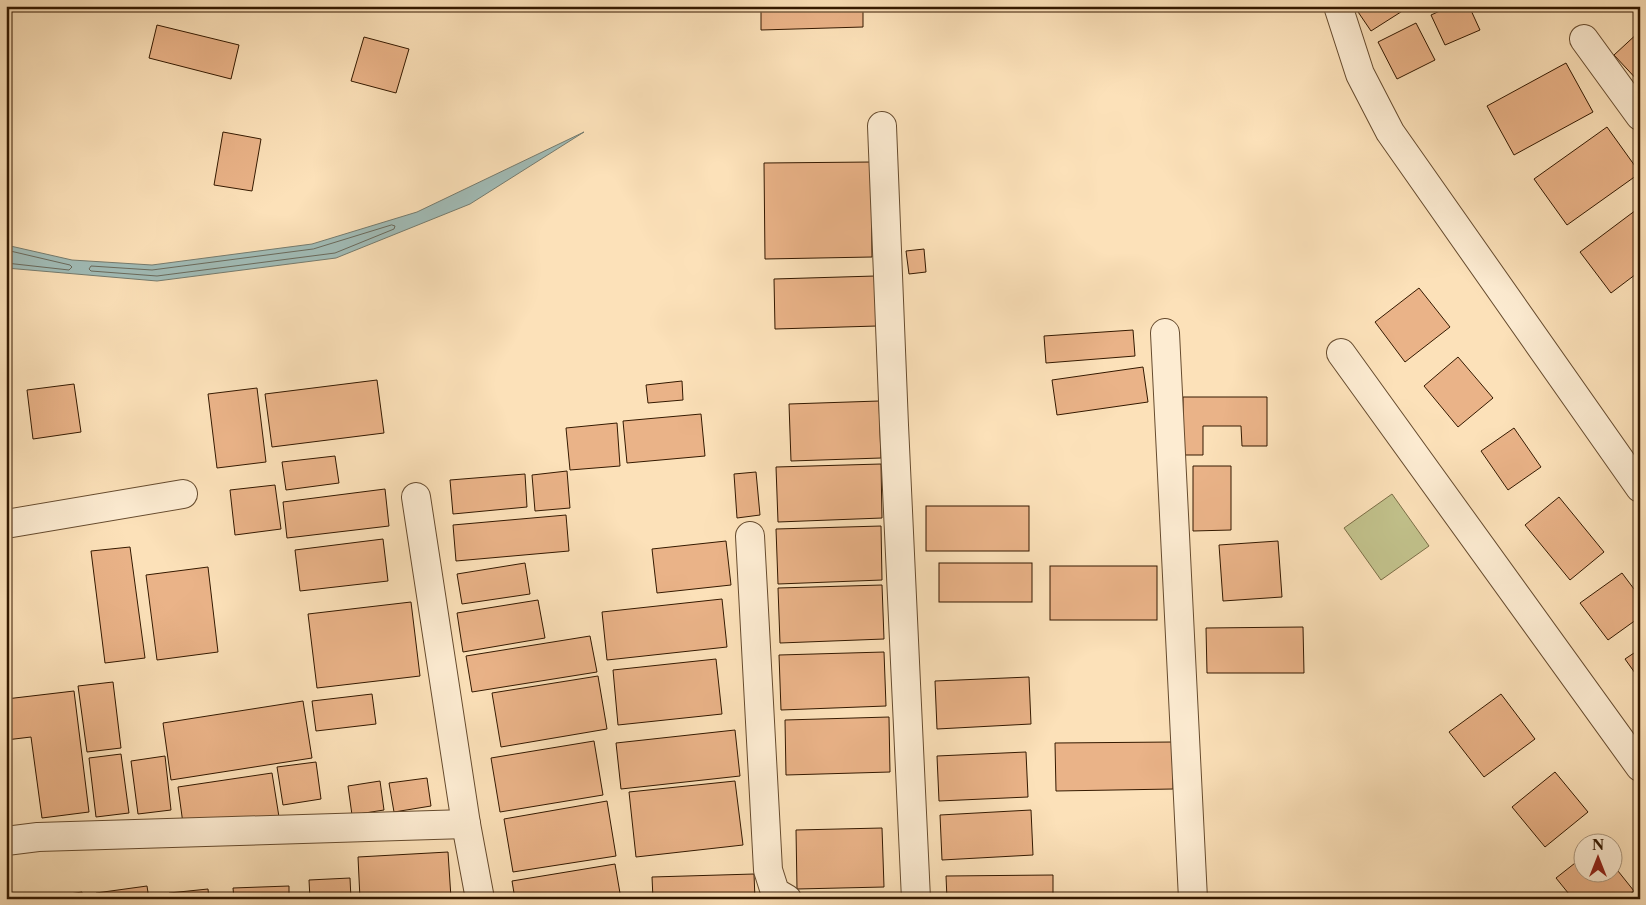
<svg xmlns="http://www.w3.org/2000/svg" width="1646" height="905" viewBox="0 0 1646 905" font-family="'Libre Caslon Text',serif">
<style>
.green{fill:#c2c28c;stroke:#7b6e46}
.water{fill:#a1bcb7;stroke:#757b6e}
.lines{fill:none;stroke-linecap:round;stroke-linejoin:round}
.shore{stroke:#6a6a5c;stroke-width:1}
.building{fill:#eab388;stroke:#341900}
.street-casing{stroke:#664b2e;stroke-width:30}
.street{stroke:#fdecd2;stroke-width:28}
</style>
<rect width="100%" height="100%" fill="#fce1b9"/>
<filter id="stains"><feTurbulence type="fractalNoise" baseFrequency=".004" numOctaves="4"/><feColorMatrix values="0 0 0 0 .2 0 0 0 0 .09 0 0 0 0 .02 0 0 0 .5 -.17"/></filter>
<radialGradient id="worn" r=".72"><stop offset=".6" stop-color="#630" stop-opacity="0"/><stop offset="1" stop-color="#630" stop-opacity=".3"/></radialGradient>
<polygon class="green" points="1392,494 1429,546 1381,580 1344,528"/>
<polygon class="water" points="584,132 470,204 336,258 157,281 6,268 6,245 72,260 152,265 312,244 417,212"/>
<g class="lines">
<g class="shore">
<polygon points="392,225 395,226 394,229 335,253 157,276 91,271 89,269 91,266 152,270 313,249"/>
<polyline points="6,250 70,265 72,267 69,270 6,263"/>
</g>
</g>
<g class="building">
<polygon points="761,6 863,6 863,27 761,30"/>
<polygon points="1354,6 1401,6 1404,10 1371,31"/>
<polygon points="1451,6 1469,6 1480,30 1445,45 1431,15"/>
<polygon points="1416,23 1435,60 1397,79 1378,42"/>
<polygon points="157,25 239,45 231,79 149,58"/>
<polygon points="1640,31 1640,83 1614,55"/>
<polygon points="364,37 409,49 396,93 351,81"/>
<polygon points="1566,63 1593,112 1514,155 1487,106"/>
<polygon points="1607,127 1640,173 1567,225 1534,179"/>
<polygon points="223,132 261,139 252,191 214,185"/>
<polygon points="871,162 872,257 765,259 764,163"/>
<polygon points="1640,207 1640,271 1611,293 1580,252"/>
<polygon points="924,249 926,272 909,274 906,251"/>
<polygon points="875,276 877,326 775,329 774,279"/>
<polygon points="1419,288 1450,327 1405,362 1375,322"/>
<polygon points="1133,330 1135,356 1046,363 1044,336"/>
<polygon points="1458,357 1493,398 1458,427 1424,386"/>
<polygon points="1143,367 1148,402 1057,415 1052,380"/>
<polygon points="377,380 384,433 272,447 265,394"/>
<polygon points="682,381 683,400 648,403 646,385"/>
<polygon points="74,384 81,432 33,439 27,390"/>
<polygon points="257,388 266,462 217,468 208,394"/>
<polygon points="1183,397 1267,397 1267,446 1242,446 1241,426 1203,426 1203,455 1183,455"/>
<polygon points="879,401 881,458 791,461 789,404"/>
<polygon points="701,414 705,456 627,463 623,421"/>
<polygon points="617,423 620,466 570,470 566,428"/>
<polygon points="1514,428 1541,467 1508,490 1481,451"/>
<polygon points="335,456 339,483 286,490 282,462"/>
<polygon points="881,464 882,518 778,522 776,467"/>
<polygon points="1193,466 1231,466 1231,530 1193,531"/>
<polygon points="567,471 570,508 535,511 532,475"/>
<polygon points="756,472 760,515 737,518 734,474"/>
<polygon points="525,474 527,507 453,514 450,480"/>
<polygon points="275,485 281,529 235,535 230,490"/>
<polygon points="385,489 389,526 287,538 283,502"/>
<polygon points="1559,497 1604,552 1570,580 1525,525"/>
<rect x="926" y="506" width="103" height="45"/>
<polygon points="566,515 569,551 456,561 453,525"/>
<polygon points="881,526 882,580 778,584 776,529"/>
<polygon points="383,539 388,581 300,591 295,550"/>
<polygon points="726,541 731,585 657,593 652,549"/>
<polygon points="1278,541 1282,597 1223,601 1219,545"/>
<polygon points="130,547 145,658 105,663 91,551"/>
<polygon points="525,563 530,594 462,604 457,574"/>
<rect x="939" y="563" width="93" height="39"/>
<rect x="1050" y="566" width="107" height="54"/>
<polygon points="208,567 218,652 157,660 146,575"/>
<polygon points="1622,573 1640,597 1640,617 1608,640 1580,603"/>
<polygon points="882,585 884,639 780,643 778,588"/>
<polygon points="722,599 727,647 607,660 602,612"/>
<polygon points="538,600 545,638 463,652 457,613"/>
<polygon points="411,602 420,676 317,688 308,614"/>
<polygon points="1303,627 1304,673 1207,673 1206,628"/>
<polygon points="590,636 597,672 472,692 466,656"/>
<polygon points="1640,649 1640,680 1625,659"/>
<polygon points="884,652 886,706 781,710 779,655"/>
<polygon points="716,659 722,714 618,725 613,670"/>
<polygon points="598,676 607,729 501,747 492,693"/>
<polygon points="1029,677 1031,724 937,729 935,681"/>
<polygon points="113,682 121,748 87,752 78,686"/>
<polygon points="74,691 89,812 42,818 31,737 6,740 6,699"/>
<polygon points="372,694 376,724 316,731 312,701"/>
<polygon points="1501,694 1535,739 1484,777 1449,732"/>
<polygon points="303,701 312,758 171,780 163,723"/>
<polygon points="889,717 890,772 786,775 785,720"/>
<polygon points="735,730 740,776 621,789 616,743"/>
<polygon points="594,741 603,795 500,812 491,758"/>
<polygon points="1172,742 1173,789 1056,791 1055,743"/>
<polygon points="1026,752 1028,797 939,801 937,756"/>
<polygon points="121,754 129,813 96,817 89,758"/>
<polygon points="165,756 171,810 138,814 131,761"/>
<polygon points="316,762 321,799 283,805 277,767"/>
<polygon points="1555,772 1588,812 1545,847 1512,807"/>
<polygon points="272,773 279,817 184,831 178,787"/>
<polygon points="427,778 431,806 394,812 389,783"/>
<polygon points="380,781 384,810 352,815 348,786"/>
<polygon points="735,781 743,845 636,857 629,792"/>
<polygon points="607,801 616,856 513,872 504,819"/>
<polygon points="1031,810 1033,855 942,860 940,815"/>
<polygon points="882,828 884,887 797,889 796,830"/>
<polygon points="448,852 451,898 360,899 358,857"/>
<polygon points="1584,856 1584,872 1614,872 1614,866 1634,891 1624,899 1573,899 1556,878"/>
<polygon points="615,864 621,899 515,899 512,881"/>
<polygon points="754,874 755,899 653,899 652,877"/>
<polygon points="1053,875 1053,899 947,899 946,876"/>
<polygon points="350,878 351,899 310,899 309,880"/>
<polygon points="147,886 149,899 97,899 96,893"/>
<polygon points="289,886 289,899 234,899 233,888"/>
<polygon points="208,889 209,899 170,899 169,893"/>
<polygon points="82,892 82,899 38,899"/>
</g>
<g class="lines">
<defs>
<g id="street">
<polyline points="1338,6 1360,74 1390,132 1640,488"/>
<polyline points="1584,39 1640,116"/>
<polyline points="882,126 894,425 916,899"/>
<polyline points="1165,333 1193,899"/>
<polyline points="1341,353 1640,767"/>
<polyline points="416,497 466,824 480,899"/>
<polyline points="6,524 183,494"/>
<polyline points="750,536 768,870 775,892 787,899"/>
<polyline points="6,841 38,837 466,824"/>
</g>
</defs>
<use href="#street" class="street-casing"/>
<use href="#street" class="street"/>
</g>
<rect width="1646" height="905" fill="none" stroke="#fce1b9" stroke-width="25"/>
<rect x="8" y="8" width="1631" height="890" fill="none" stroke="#341900" stroke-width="2.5"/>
<rect x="12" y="12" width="1621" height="880" fill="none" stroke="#341900"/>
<g transform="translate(1598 858)"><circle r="24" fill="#fdecd2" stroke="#ad987e"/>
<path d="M0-4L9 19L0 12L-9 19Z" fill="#8f2418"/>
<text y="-8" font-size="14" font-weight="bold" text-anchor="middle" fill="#341900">N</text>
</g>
<rect width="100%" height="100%" filter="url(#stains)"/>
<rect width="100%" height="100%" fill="url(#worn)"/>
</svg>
